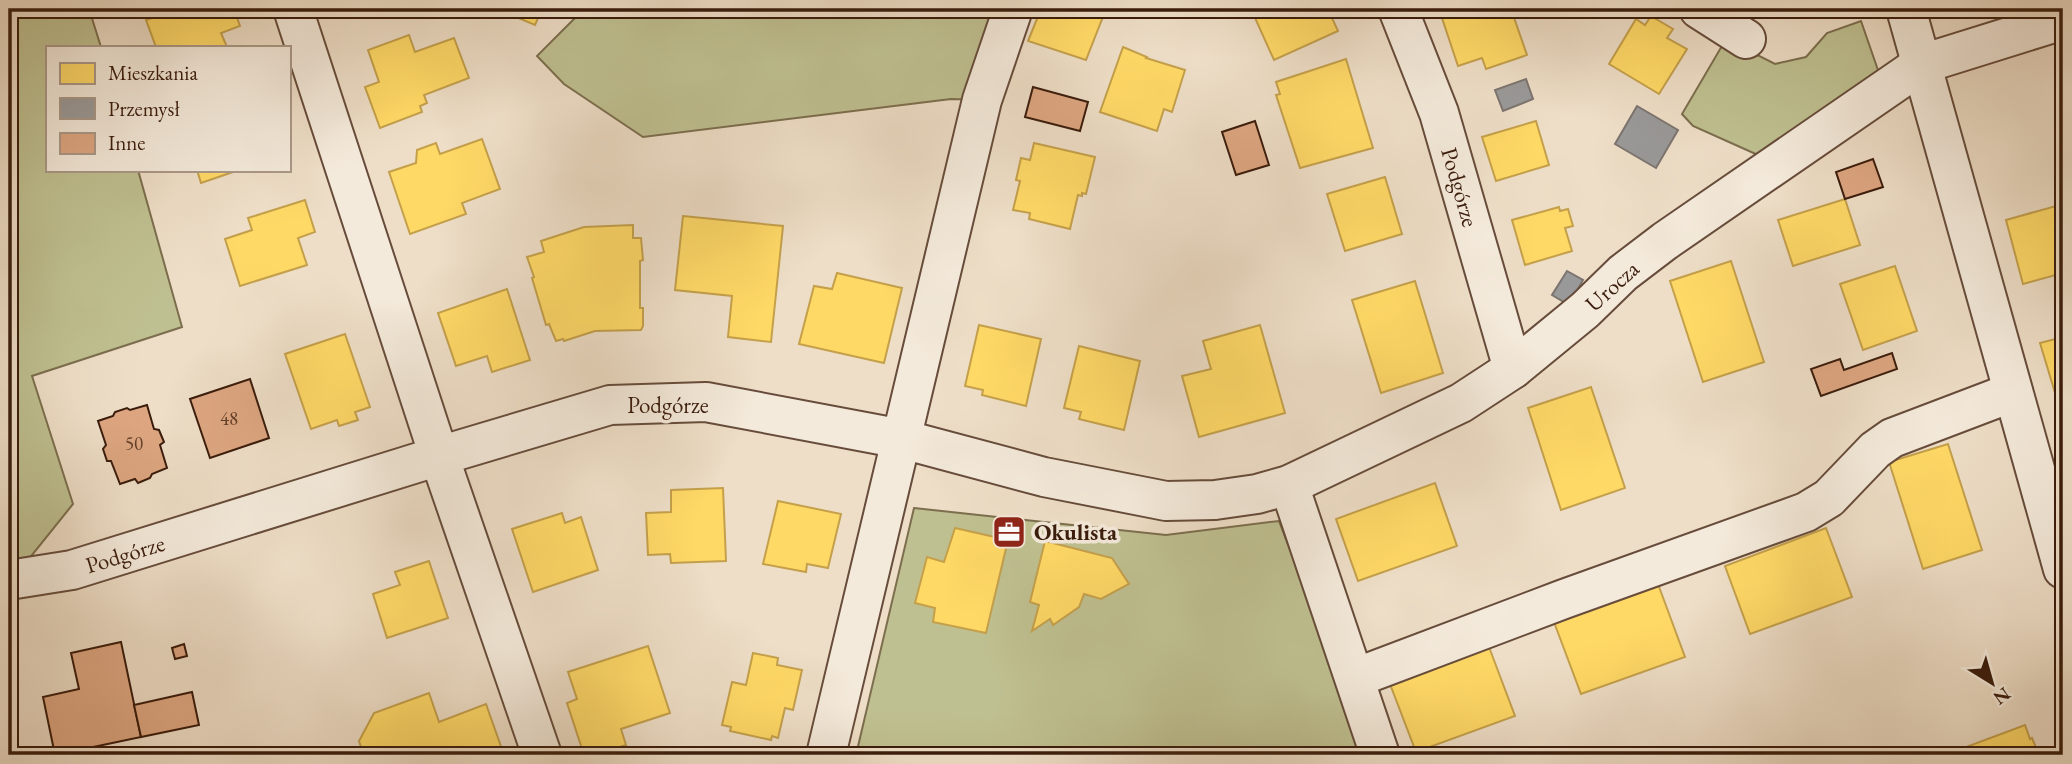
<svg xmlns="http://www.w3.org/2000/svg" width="2072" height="764" viewBox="0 0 2072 764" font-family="'EB Garamond',serif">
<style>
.green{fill:#bfc091;stroke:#7c6e4e;stroke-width:2}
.homes{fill:#ffd966;stroke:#c4a04b;stroke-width:2}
.industry{fill:#999;stroke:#7c746f;stroke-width:2}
.building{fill:#dda681;stroke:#3a1c0c;stroke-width:2}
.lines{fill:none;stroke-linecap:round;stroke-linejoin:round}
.minor-casing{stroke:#674c3b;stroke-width:42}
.minor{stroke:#f4eadb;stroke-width:38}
.labels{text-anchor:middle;stroke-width:7;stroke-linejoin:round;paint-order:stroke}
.number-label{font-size:19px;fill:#633e29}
.street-label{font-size:23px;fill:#3a1c0c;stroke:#f4eadb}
.poi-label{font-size:23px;font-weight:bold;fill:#3a1c0c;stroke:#f4eadb;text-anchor:start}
</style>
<rect width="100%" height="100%" fill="#eedec7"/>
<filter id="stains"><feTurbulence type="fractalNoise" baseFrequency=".00286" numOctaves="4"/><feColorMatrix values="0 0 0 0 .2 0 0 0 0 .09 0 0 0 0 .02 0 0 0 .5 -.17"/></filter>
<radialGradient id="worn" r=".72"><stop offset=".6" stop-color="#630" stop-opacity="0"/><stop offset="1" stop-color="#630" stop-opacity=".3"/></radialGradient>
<g class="green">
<polygon points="9,9 89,9 101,47 47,47 47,170 138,170 182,327 32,376 73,504 12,580 9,580"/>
<polygon points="584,9 1013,9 982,100 951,99 643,137 564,84 537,56"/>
<polygon points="1861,21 1879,73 1758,155 1693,126 1682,114 1726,39 1775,64 1806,57 1827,33"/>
<polygon points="914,508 1166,535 1279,521 1297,568 1315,562 1380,755 856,755"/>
</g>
<g class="homes">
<polygon points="178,9 234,9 240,26 221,33 227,47 156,47 146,20"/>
<polygon points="497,9 542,9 535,25"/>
<polygon points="1041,9 1106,9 1086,60 1028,41"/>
<polygon points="1251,9 1328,9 1338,31 1274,60"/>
<polygon points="1448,9 1511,9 1527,55 1486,69 1482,58 1458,66 1440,12"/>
<polygon points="1651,16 1673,29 1667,38 1687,49 1659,94 1609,64 1636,19 1645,25"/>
<polygon points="409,35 415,52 454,38 469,78 424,95 427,103 420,106 422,112 380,128 365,87 379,82 368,50"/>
<polygon points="1123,47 1147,57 1146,58 1185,70 1172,112 1164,109 1157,131 1100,112"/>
<polygon points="1346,59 1373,148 1300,168 1276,95 1280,94 1276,82"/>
<polygon points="1536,121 1549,165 1496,181 1482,137"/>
<polygon points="482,139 500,189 462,203 466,214 410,234 389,172 416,163 417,150 436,143 440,154"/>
<polygon points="1034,143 1095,157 1086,194 1082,193 1082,196 1078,195 1070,229 1029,219 1030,213 1013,210 1020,181 1016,180 1021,158 1030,160"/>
<polygon points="197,170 239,170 201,183"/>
<polygon points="1385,177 1402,234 1345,251 1327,194"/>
<polygon points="1845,199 1860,245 1793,266 1778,220"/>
<polygon points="305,200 315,232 298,238 307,265 240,286 225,239 252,230 248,218"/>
<polygon points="2063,204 2063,273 2023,284 2006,220"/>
<polygon points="1559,207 1560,211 1568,209 1573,226 1565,228 1572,251 1525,265 1512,220"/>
<polygon points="683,216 783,226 771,342 728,337 732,296 675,290"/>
<polygon points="633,225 633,238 641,238 643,260 640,261 640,308 643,308 643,326 641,330 595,331 564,341 563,339 556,341 549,324 546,325 532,278 534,277 527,257 544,252 541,241 584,227"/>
<polygon points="1731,261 1764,362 1703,382 1670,281"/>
<polygon points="1895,266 1917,331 1863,350 1840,284"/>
<polygon points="837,273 902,288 884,363 799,344 814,286 832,289"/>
<polygon points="1415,281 1443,373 1381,393 1352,300"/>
<polygon points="507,289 530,360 492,372 487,356 456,366 438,313"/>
<polygon points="979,325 1041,339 1026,406 982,395 983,390 965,386"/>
<polygon points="1260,325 1285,413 1199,437 1182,376 1211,369 1203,341"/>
<polygon points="345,334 370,407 355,412 358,420 339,426 337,420 311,429 285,354"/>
<polygon points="2063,337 2063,405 2059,406 2040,343"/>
<polygon points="1079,346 1140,361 1124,430 1079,419 1081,412 1064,408"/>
<polygon points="1591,387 1625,488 1561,510 1528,408"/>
<polygon points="1948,444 1982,550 1923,569 1889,462"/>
<polygon points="1435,483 1457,546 1358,581 1336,519"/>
<polygon points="723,488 726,561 671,563 670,554 648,555 646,513 671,512 671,490"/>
<polygon points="778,501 841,514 828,568 807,564 806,572 763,564"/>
<polygon points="562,513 565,523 581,517 598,570 533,592 512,529"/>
<polygon points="955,528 1008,540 986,633 933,622 935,608 915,603 927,557 944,562"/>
<polygon points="1826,528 1852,597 1750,634 1725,566"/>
<polygon points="1045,541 1112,558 1129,584 1101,599 1084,594 1079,607 1053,625 1050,619 1032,631 1039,605 1030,602"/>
<polygon points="429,561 448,618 387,638 373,594 400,585 395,572"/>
<polygon points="1658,584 1685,657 1581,694 1554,622"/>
<polygon points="648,646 670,713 621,729 626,745 593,755 584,755 567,703 577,699 568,672"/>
<polygon points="1489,647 1515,716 1416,752 1390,684"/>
<polygon points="753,653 778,658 777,665 802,670 793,710 785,708 778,738 772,736 771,740 730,731 731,727 722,725 732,682 746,685"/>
<polygon points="429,693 439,722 486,704 504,755 346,755 362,750 359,741 374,713"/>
<polygon points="2025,725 2030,739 2032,738 2039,755 1969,755 1966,747"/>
</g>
<g class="industry">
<polygon points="1742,9 1764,9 1765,10 1746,18"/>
<polygon points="1526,79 1533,99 1503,111 1495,90"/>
<polygon points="1637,106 1678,130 1656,168 1615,144"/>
<polygon points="1567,271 1583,280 1569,305 1552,295"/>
</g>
<g class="building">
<polygon points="1033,87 1088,102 1080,131 1025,117"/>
<polygon points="1255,121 1269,165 1236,175 1222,132"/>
<polygon points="1873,159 1883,187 1845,199 1836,172"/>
<polygon points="1892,353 1897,369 1821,396 1811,369 1840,359 1844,370"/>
<polygon points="250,379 269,438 210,458 190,399"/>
<polygon points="147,405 154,429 159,430 164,442 160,445 167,468 152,474 150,478 138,483 135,479 120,484 111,461 107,461 103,449 106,445 98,421 113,416 115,412 127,408 130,410"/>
<polygon points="121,642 141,737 55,755 43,697 79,689 71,653"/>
<polygon points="184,644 187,656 175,659 172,648"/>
<polygon points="192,692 199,725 141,737 134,705"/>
</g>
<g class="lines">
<defs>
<g id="minor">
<polyline points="293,9 439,456 542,755"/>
<polyline points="1398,9 1439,113 1513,369"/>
<polyline points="1699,9 1746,39"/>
<polyline points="1906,9 2063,569"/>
<polyline points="1289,485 1380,755"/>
<polyline points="9,580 72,570 439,456 610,405 706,402 902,439 1044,477 1166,501 1215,500 1257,494 1289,485 1461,403 1513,369 1585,310 1623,273 1665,241 1922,64 2063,20"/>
<polyline points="1355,678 1564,599 1806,512 1829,498 1875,450 1892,438 2013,392"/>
<polyline points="826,755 982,100 1013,9"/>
</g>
</defs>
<use href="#minor" class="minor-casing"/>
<use href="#minor" class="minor"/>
</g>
<defs>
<symbol id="office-square" viewBox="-11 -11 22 22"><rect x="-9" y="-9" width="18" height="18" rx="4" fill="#8f2418" stroke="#f4eadb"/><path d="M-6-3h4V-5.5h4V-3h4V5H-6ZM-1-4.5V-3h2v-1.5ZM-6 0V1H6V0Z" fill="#fff"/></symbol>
</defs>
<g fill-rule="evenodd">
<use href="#office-square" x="990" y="513" width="38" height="38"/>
</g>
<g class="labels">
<g class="number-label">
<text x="229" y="425">48</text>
<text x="134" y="450">50</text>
</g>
<g class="street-label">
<text transform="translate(1460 187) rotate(74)" y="8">Podgórze</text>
<text transform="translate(1612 286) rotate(-42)" y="8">Urocza</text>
<text x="668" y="413">Podgórze</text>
<text transform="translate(125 554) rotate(-17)" y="8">Podgórze</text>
</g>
<g class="poi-label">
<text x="1034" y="540">Okulista</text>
</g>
</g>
<rect width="2072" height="764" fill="none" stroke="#eedec7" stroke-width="35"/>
<rect x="10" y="10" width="2051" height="743" fill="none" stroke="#3a1c0c" stroke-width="3.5"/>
<rect x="18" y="18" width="2037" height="729" fill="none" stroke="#3a1c0c" stroke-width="2"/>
<rect x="46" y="46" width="245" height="126" fill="#f4eadb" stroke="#aa9888" stroke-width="2"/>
<rect x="60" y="63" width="35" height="21" fill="#ffd966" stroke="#aa9888" stroke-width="2"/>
<text x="108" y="80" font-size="21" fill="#3a1c0c">Mieszkania</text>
<rect x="60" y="98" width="35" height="21" fill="#999999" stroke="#aa9888" stroke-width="2"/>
<text x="108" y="116" font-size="21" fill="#3a1c0c">Przemysł</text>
<rect x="60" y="133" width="35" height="21" fill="#dda681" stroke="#aa9888" stroke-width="2"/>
<text x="108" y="150" font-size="21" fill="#3a1c0c">Inne</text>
<g transform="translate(1992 683) rotate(143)" stroke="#f4eadb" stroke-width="5" paint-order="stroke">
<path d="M0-5L12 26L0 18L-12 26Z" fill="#3a1c0c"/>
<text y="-10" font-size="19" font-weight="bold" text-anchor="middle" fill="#3a1c0c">N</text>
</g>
<rect width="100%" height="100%" filter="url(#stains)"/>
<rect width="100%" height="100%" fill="url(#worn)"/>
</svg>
